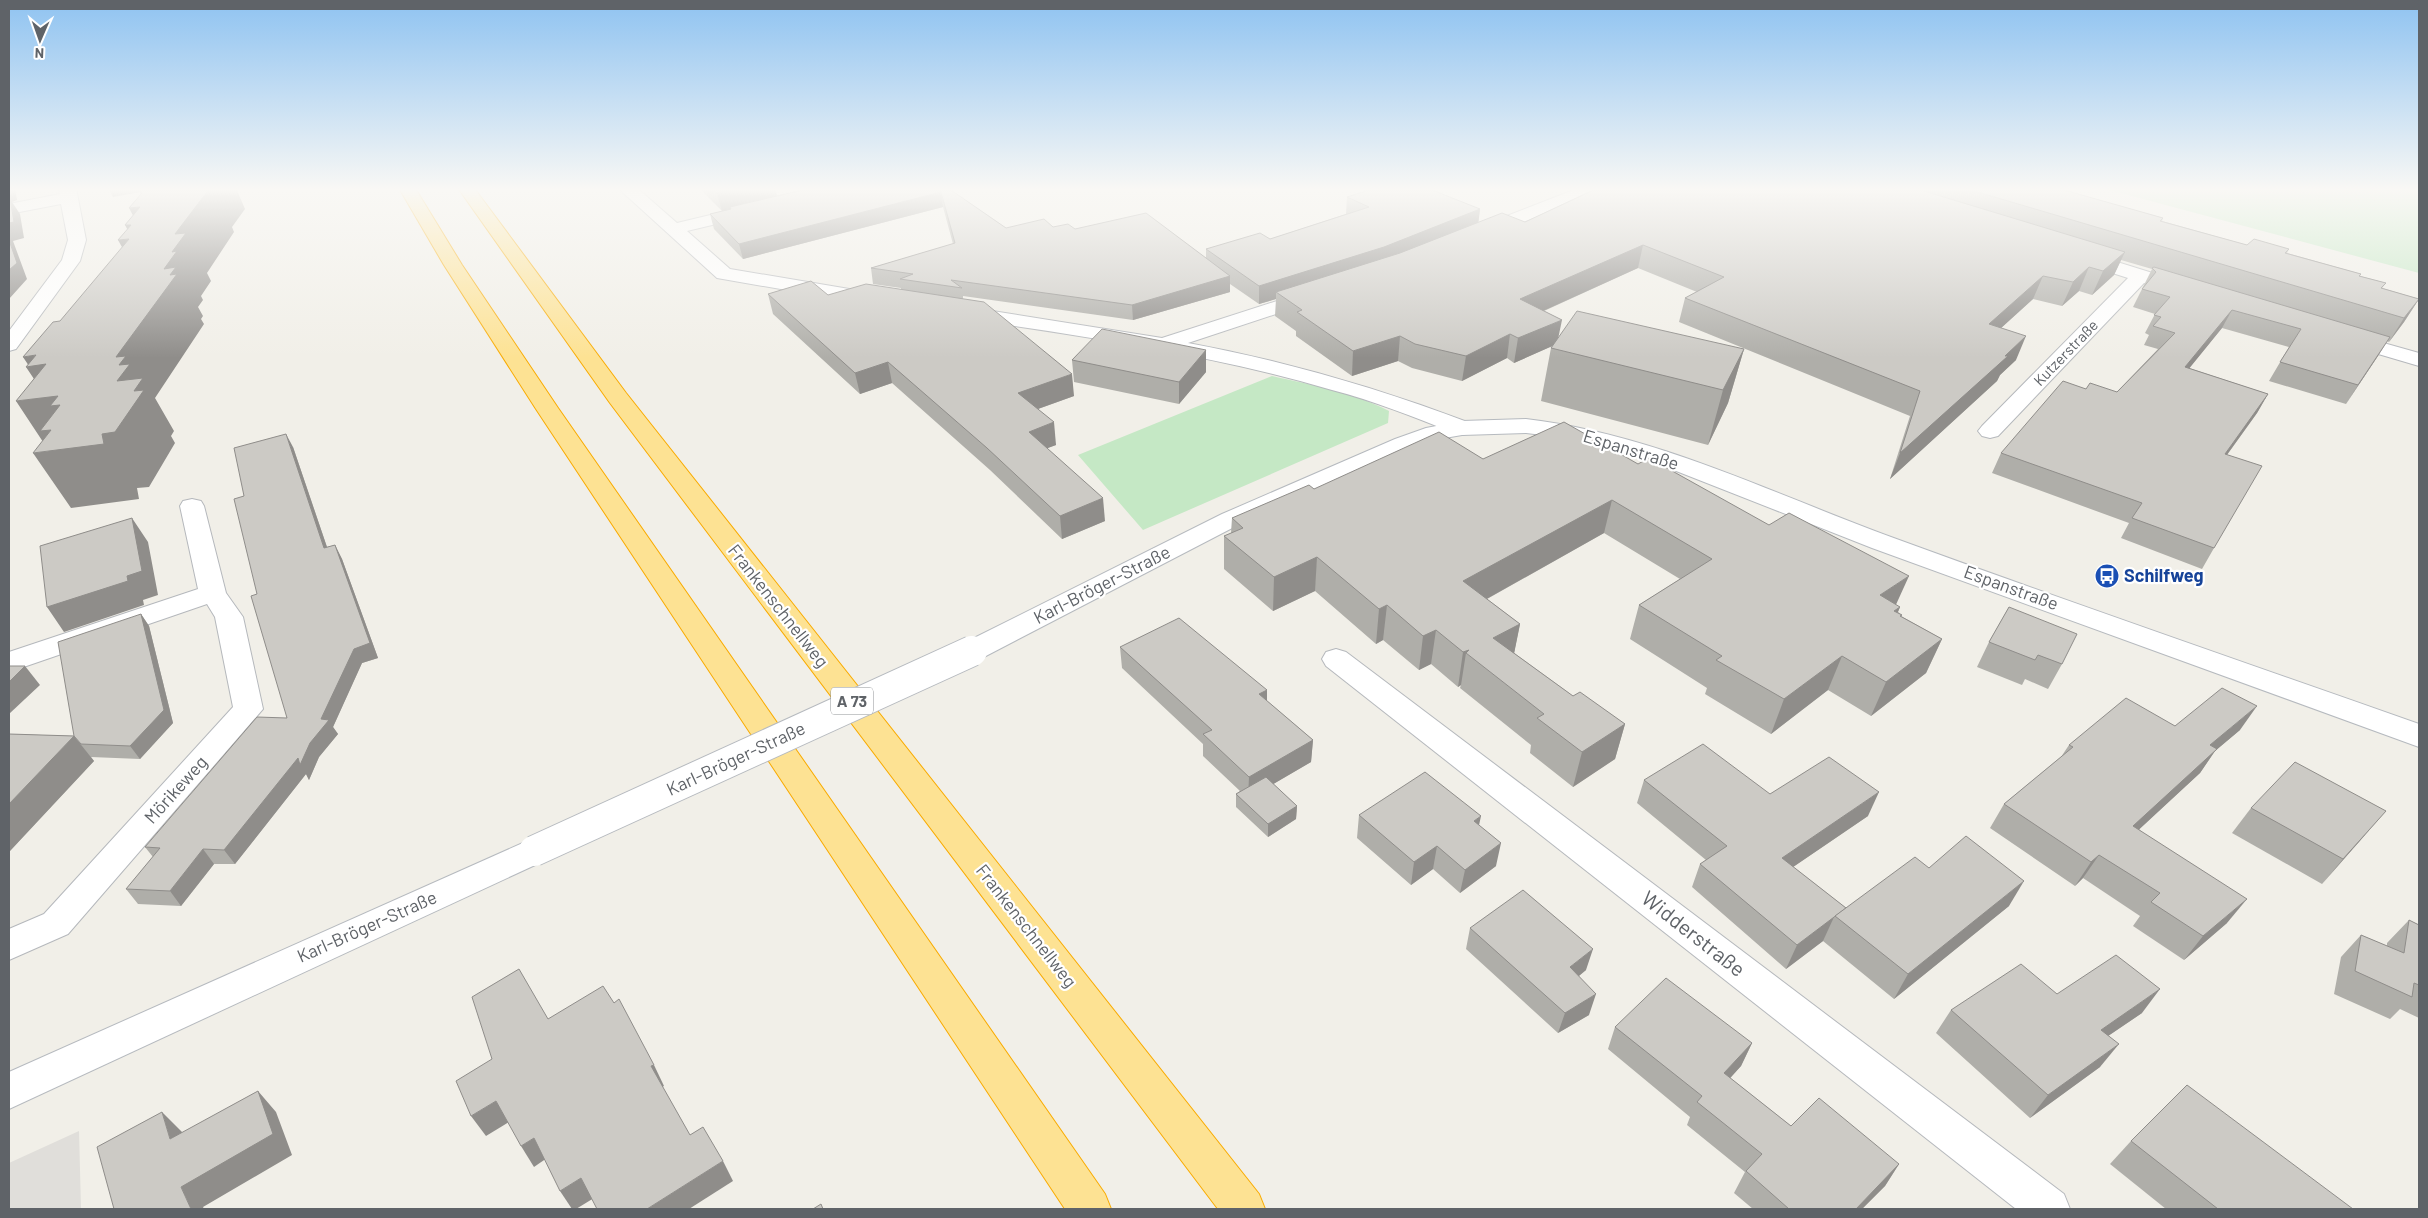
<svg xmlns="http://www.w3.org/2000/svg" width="2428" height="1218" viewBox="0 0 2428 1218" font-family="Barlow,sans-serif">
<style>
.industrial{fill:#e0deda}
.green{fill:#c5e8c5}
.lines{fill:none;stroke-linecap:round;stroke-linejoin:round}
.street-casing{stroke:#b5b8bc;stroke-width:2}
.secondary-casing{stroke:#b6babf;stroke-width:2}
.highway-casing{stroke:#f9ab00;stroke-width:2}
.street{fill:#fff;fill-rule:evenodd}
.secondary{fill:#fff;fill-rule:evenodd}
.highway{fill:#fde293;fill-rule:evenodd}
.secondary-bridge-casing{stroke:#b6babf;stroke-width:32;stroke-linecap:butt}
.secondary-bridge{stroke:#fff;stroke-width:30}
.wall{fill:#afaea9}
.shaded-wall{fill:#8f8d8a}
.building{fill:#cccac5;stroke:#8f8d8a}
.labels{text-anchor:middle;stroke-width:4.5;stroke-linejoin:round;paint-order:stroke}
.far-street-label{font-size:15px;fill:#5f6368;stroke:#fff}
.shield{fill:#fff;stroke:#8f9295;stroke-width:1}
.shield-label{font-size:16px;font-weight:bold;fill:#5f6368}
.street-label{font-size:18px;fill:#5f6368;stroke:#fff}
.transit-label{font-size:18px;font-weight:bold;fill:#164399;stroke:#fff;text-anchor:start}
.near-street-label{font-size:21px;fill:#5f6368;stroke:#fff}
</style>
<rect width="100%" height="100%" fill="#f1efe8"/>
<polygon class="industrial" points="79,1131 81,1209 9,1209 9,1163"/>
<g class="green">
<polygon points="2102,188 2419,188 2419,273"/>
<path d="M 1272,376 C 1311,385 1353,392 1389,411 L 1388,423 L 1143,530 L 1078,455 Z"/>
</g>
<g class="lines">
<defs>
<g id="street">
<polygon points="59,188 76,188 86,240 80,261 16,349 9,351 9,331 62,260 68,240 61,204 9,214 9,204 60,194"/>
<polygon points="618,188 637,188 677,223 748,206 754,207 757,211 754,215 687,231 730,269 873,293 880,295 883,299 880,303 873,305 717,278"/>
<polygon points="1579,188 1602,188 1599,192 1488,236 1476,236 1473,232 1476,228"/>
<polygon points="2082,251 2191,285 2194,289 2191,293 2184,295 2144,283 1998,436 1990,438 1982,436 1978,431 1982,426 2128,278 2075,261 2073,257 2075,253"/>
<path d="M 1311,290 L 1318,292 L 1321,296 L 1318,300 L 1188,343 C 1285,361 1378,388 1470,423 L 1474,428 L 1470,433 L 1462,435 L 1454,433 C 1414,417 1374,401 1332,390 C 1213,355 1090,337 967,319 L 960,317 L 957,313 L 960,309 L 967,307 L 1162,338 Z"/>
<polygon points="2348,333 2419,353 2419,366 2341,343 2338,339 2341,335"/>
<polygon points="192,499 201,501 204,506 226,593 243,617 263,709 68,934 9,960 9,929 44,914 233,707 215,617 207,604 9,672 9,652 198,589 180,506 183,501"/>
<polygon points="1336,649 1346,652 2064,1194 2070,1209 2016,1209 1326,666 1322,659 1326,652"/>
</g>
<g id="secondary">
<path d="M 1526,419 C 1654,434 1771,493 1891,537 C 2066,601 2243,662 2419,724 L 2419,747 L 1872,548 L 1638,456 L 1568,438 L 1526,433 L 1462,435 L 1439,439 L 1411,449 L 1240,524 L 982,658 L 972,661 L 962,658 L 958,651 L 962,644 L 1222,514 L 1395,439 L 1426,428 L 1462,421 Z"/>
<polygon points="534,838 546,842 551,851 546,860 9,1109 9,1072"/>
</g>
<g id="highway">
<polygon points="399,188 415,188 462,265 558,408 1105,1194 1111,1209 1065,1209 536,409 444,265"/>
<polygon points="458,188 474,188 626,393 1259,1194 1265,1209 1218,1209 610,403"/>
</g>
</defs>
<use href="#street" class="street-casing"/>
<use href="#secondary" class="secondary-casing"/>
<use href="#highway" class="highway-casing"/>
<use href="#street" class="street"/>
<use href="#secondary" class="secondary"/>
<use href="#highway" class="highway"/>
<defs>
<polyline id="secondary-bridge" points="534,851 972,651"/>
</defs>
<use href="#secondary-bridge" class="secondary-bridge-casing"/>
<use href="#secondary-bridge" class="secondary-bridge"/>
</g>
<g class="wall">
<polygon points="701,188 775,188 777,196 948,188 1006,228 1053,227 1075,229 1206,258 1206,249 1270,239 1346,214 1347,197 1480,209 1478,222 1525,222 1592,190 1593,188 2057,188 2163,218 2162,221 2247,245 2289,249 2287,253 2361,274 2360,276 2386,283 2382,288 2419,299 2404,322 2389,342 2387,341 2346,404 2269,381 2289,347 2222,328 2189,368 2268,394 2257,413 2227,455 2214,548 2202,569 2121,538 2129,523 1992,473 2001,453 2086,389 2117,392 2158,349 2144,345 2149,335 2145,333 2155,314 2133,307 2152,269 2121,260 2114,275 2092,295 2079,291 2062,306 2033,299 2001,328 2016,360 2000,375 1997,381 1890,479 1910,416 1679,322 1685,298 1697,292 1638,268 1544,311 1558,337 1744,349 1728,403 1708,445 1541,401 1551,348 1552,346 1514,363 1507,358 1462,381 1412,368 1398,361 1352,376 1296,336 1296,331 1275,316 1276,299 1259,304 1230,284 1230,292 1133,320 963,296 963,299 1074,396 1038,409 1056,445 1047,448 1105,521 1062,539 990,470 892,383 860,394 773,314 768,294 828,295 901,289 901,288 873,284 871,268 953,244 943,207 743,259 714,229 710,214 730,209 722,211 702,191"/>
<polygon points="1206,350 1206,372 1179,404 1074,382 1072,360"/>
<polygon points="293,447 327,547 335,545 342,559 378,658 362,663 333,727 338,734 319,757 309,780 306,774 235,864 214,864 181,906 138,904 126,889 153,857 145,847 287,718 244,496"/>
<polygon points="1483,459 1638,464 1900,607 1898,612 1902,615 1901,616 1942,639 1926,673 1871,716 1828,690 1771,734 1705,694 1707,688 1630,639 1639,605 1680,579 1604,533 1487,599 1520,624 1514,653 1573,696 1625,724 1615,759 1573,787 1530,753 1531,745 1460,688 1461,685 1458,687 1431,664 1419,670 1383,640 1376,644 1315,591 1273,611 1224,569 1224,536 1231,533 1232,518 1314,489"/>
<polygon points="2009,607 2062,664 2048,689 2025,679 2022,685 1977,667 1989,642"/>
<polygon points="141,614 149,626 173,723 140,759 91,757 94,761 9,852 9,734 74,736"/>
<polygon points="1120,647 1267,690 1267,701 1313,740 1311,762 1273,784 1297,806 1296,819 1268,837 1236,807 1236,794 1240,791 1203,756 1203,744 1122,668"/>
<polygon points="2175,726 2240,730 2215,751 2200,773 2139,829 2227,923 2184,960 2133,926 2140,916 2083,878 2075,886 1990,828 2004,804 2061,757 2069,745"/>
<polygon points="1644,780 1770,794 1868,816 1793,867 1846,908 1929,868 2009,906 1894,999 1823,941 1786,969 1692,887 1700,864 1706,860 1637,803"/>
<polygon points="2251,808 2365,835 2322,884 2232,833"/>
<polygon points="1359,815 1479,825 1496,866 1460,893 1433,869 1411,885 1357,838"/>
<polygon points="2409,920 2419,925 2419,1018 2400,1009 2390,1019 2334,994 2341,957 2361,935 2387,946 2387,943"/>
<polygon points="1470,928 1586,970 1579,976 1589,1015 1558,1033 1466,949"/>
<polygon points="2057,994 2142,1013 2108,1036 2100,1067 2030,1118 1936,1033 1951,1010"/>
<polygon points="1615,1027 1752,1043 1741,1066 1730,1078 1791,1126 1899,1164 1885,1186 1862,1209 1753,1209 1734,1193 1745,1172 1687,1125 1690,1117 1608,1049"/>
<polygon points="2131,1141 2353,1209 2166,1209 2110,1164"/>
</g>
<g class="shaded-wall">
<polygon points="9,188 15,188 17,200 12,202 20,214 24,238 13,241 27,279 9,299"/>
<polygon points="108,188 162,188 113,197"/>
<polygon points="205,188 236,188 245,209 232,227 234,232 207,273 211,281 201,296 203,300 198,307 203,316 201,319 204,324 155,398 174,431 171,436 175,443 149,487 137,488 139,499 71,508 33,453 49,451 16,401 46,397 26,367 29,366 23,357 36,355 46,364 102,434 117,381 119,365 116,357 164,269 172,252 175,234"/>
<polygon points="740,188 775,188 777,197 730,207 730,209 722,211 717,193"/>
<polygon points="941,192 943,207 743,259 739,244"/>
<polygon points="140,207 154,255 129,208"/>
<polygon points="1480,209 1478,226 1382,264 1276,292 1276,299 1259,304 1259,286"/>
<polygon points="125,225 131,225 151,273"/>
<polygon points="129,239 145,288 118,240"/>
<polygon points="1643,245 1638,268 1516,323 1520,299"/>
<polygon points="2125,252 2114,275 2092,295 2103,271"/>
<polygon points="2089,267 2079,291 2062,306 2073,282"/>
<polygon points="1230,276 1230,292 1133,320 1132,305"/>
<polygon points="2043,276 2033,299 1979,348 1989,324"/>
<polygon points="2419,299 2404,322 2389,342 2404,318"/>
<polygon points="2232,310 2222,328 2175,386 2185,367"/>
<polygon points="1562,320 1557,344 1514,363 1518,338"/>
<polygon points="1510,334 1507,358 1462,381 1466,356"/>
<polygon points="1400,336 1398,361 1352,376 1353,351"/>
<polygon points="2026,336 2016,360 2000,375 1997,381 1890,479 1900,453"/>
<polygon points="2390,337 2378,356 2346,404 2358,385"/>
<polygon points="1744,349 1728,403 1708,445 1723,390"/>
<polygon points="1206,350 1206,372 1179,404 1179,382"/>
<polygon points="888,362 892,383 860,394 855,373"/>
<polygon points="1072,374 1074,396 1021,415 1018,393"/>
<polygon points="2268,394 2257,413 2213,474 2225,454"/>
<polygon points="1054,422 1056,445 1032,454 1029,432"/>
<polygon points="286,434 293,447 332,562 324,548"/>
<polygon points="1103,498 1105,521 1062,539 1060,516"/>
<polygon points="1612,500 1604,533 1458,615 1463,581"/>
<polygon points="132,518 148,542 158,595 143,600 144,605 64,632 47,607 127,576"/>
<polygon points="335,545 342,559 378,658 362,663 333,727 338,734 319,757 309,780 306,774 235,864 224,850 321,719"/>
<polygon points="1317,557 1315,591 1273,611 1274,577"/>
<polygon points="1909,576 1894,609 1880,595"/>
<polygon points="1387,605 1383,640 1376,644 1379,609"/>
<polygon points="1900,607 1885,641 1894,611"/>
<polygon points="141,614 149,626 173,723 140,759 130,746"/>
<polygon points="1520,624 1513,659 1493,638"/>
<polygon points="1436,630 1431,664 1419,670 1423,636"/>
<polygon points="1942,639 1926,673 1871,716 1886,682"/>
<polygon points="1469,650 1466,653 1461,685 1458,687 1463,652"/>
<polygon points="1842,656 1828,690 1771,734 1784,699"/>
<polygon points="25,666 40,685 9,714 9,682"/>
<polygon points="1267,690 1267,712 1259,694"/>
<polygon points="2257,706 2240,730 2215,751 2200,773 2117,850 2133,826 2210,745"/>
<polygon points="1625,724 1615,759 1573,787 1582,752"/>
<polygon points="74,736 94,761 9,852 9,804"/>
<polygon points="1313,740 1311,762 1248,799 1249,777"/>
<polygon points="1879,792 1868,816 1771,882 1782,858"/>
<polygon points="1297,806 1296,819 1268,837 1268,824"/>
<polygon points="2386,811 2365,835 2322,884 2343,859"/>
<polygon points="1481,816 1476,839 1474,821"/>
<polygon points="1501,843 1496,866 1460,893 1465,870"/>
<polygon points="1437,846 1433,869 1411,885 1414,862"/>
<polygon points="203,849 214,864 181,906 170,891"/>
<polygon points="2099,855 2083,878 2075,886 2091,862"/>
<polygon points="2024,881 2009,906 1894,999 1908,974"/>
<polygon points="2247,899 2227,923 2184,960 2203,936"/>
<polygon points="1834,917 1823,941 1786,969 1797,945"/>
<polygon points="1593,949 1586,970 1564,988 1570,967"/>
<polygon points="2160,989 2142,1013 2083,1053 2101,1030"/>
<polygon points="1596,994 1589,1015 1558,1033 1565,1013"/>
<polygon points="1752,1043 1741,1066 1714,1096 1724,1073"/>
<polygon points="2119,1044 2100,1067 2030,1118 2048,1095"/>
<polygon points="654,1065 664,1086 662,1087 651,1066"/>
<polygon points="258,1091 276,1112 292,1155 203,1207 204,1209 191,1209 181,1187"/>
<polygon points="496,1101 509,1122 486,1136 471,1116"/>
<polygon points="162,1112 183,1133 170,1139"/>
<polygon points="534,1138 547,1158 534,1167 521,1146"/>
<polygon points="723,1161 733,1181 689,1209 647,1209"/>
<polygon points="1899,1164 1885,1186 1862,1209 1856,1209"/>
<polygon points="581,1178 594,1198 576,1209 572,1209 560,1191"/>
</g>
<g class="building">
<polygon points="145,188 210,188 175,234 186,233 172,252 177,251 164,269 176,267 170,275 177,274 116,357 126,356 119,365 130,364 117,381 143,378 134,391 144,390 115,432 102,434 104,444 33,453 51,430 40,431 60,405 50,406 58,396 16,401 46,364 26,367 36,355 23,357 53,322 60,321 129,239 118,240 131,225 125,225 140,207 129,208 142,193 140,193"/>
<polygon points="712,188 740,188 717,193"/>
<polygon points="811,188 948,188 1006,228 1044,219 1053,227 1068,224 1075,229 1146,213 1230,276 1132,305 951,280 962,288 900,279 913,274 871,268 955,243 941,192 739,244 710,214 731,209 730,207"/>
<polygon points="1375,188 1427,188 1480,209 1384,247 1259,286 1206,249 1260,233 1270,239 1369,207 1347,197"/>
<polygon points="1598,188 1914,188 2125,252 2103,271 2089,267 2073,282 2043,276 1989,324 2026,336 2005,356 2008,356 1900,453 1920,391 1685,298 1724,277 1643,245 1520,299 1562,320 1518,338 1510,334 1466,356 1415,344 1400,336 1353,351 1297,312 1302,310 1276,292 1400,253 1502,213 1525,222"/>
<polygon points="1964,188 2057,188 2163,218 2160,221 2247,245 2254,239 2289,249 2285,253 2361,274 2359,276 2386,283 2381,288 2419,299 2404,318"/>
<polygon points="9,198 10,198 14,222 9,223"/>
<polygon points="9,240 17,263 9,270"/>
<polygon points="2154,267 2390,337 2358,385 2280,362 2301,329 2232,310 2185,367 2268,394 2225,454 2262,466 2214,548 2132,518 2142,503 2001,453 2063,381 2086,389 2090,383 2117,392 2175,333 2153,326 2161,317 2154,315 2170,297 2142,289 2156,272 2152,268"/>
<polygon points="811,281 828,295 866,284 984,302 1072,374 1018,393 1054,422 1029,432 1103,498 1060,516 987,448 888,362 855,373 768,294"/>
<polygon points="1577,311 1744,349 1723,390 1551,348"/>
<polygon points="1102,329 1206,350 1179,382 1072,360"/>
<polygon points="1564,422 1638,464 1649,458 1769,525 1789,513 1909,576 1880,595 1900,607 1894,611 1902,615 1900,616 1942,639 1886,682 1842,656 1784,699 1716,660 1722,656 1639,605 1712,559 1612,500 1463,581 1520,624 1493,638 1573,696 1580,692 1625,724 1582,752 1537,718 1544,714 1466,653 1469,650 1463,652 1436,630 1423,636 1387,605 1379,609 1317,557 1274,577 1224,536 1243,528 1232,518 1309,485 1314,489 1439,432 1483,459"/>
<polygon points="286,434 324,548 335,545 370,643 354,649 321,719 329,720 310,743 300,765 298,758 224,850 203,849 170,891 126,889 160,848 145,847 257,717 287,718 251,596 257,594 234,499 244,496 234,448"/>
<polygon points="132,518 142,571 127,576 128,581 47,607 40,546"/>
<polygon points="2009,607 2077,634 2062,664 2038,655 2035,660 1989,642"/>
<polygon points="141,614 164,710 130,746 81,744 74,736 58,642"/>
<polygon points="1179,618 1267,690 1259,694 1313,740 1249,777 1203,734 1212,730 1120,647"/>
<polygon points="9,666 25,666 9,682"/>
<polygon points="2222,688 2257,706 2210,745 2217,749 2133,826 2247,899 2203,936 2151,902 2160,893 2099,855 2091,862 2004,804 2073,747 2069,745 2126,698 2175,726"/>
<polygon points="9,734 74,736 9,804"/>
<polygon points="1703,744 1770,794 1829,757 1879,792 1782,858 1846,908 1797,945 1700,864 1727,846 1644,780"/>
<polygon points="2295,762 2386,811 2343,859 2251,808"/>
<polygon points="1425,772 1481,816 1474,821 1501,843 1465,870 1437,846 1414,862 1359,815"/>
<polygon points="1266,777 1297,806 1268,824 1236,794"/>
<polygon points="1966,836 2024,881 1908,974 1835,916 1915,857 1929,868"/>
<polygon points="1523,890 1593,949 1570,967 1596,994 1565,1013 1470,928"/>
<polygon points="2409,920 2419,925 2419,985 2414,983 2412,997 2355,971 2361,935 2404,953"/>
<polygon points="2116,955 2160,989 2101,1030 2119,1044 2048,1095 1951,1010 2021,964 2057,994"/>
<polygon points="519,969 548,1019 603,986 614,1003 619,999 654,1065 651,1066 690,1135 703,1127 723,1161 647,1209 597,1209 581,1178 560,1191 534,1138 521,1146 496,1101 471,1116 456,1081 492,1059 472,997"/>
<polygon points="1666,978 1752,1043 1724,1073 1791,1126 1819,1098 1899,1164 1856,1209 1789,1209 1746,1171 1762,1154 1697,1102 1702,1096 1615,1027"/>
<polygon points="2187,1085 2353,1209 2218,1209 2131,1141"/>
<polygon points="258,1091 273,1134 181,1187 191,1209 114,1209 97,1147 162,1112 170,1139"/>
<polygon points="821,1204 823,1209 813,1209"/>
</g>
<linearGradient id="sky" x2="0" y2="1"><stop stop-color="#8fc3f1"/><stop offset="0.53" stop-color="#f9f8f5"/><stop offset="1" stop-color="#f9f8f5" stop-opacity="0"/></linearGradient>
<rect width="2428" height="358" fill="url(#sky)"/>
<defs>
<symbol id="bus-disc" viewBox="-11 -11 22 22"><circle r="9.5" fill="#1a4fb4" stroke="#fff"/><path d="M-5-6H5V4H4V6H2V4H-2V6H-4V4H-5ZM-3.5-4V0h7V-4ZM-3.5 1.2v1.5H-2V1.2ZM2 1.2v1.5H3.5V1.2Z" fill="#fff"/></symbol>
</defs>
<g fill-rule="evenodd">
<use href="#bus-disc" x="2093" y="562" width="28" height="28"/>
</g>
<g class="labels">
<g class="far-street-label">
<text transform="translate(2066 353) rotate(-46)" y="5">Kutzerstraße</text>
</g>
<rect class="shield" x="831" y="687.5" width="42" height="27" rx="4"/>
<g class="shield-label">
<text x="852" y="707">A 73</text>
</g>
<g class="street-label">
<text transform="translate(1631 450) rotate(17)" y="6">Espanstraße</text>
<text transform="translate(1102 585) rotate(-27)" y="6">Karl-Bröger-Straße</text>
<text transform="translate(2011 588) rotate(20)" y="6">Espanstraße</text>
<text transform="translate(778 606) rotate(52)" y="6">Frankenschnellweg</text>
<text transform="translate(736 759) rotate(-25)" y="6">Karl-Bröger-Straße</text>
<text transform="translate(176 790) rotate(-48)" y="6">Mörikeweg</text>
<text transform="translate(1026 926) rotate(52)" y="6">Frankenschnellweg</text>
<text transform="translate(367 927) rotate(-24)" y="6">Karl-Bröger-Straße</text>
</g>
<g class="transit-label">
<text x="2124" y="582">Schilfweg</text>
</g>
<g class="near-street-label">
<text transform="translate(1693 934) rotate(38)" y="7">Widderstraße</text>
</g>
</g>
<rect width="2428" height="1218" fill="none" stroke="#5f6368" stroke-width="20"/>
<g transform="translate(40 40) rotate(182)" stroke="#ffffff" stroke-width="4" paint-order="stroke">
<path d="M0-4L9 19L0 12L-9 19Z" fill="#5f6368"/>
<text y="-8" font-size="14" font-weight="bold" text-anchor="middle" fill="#5f6368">N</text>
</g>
</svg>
